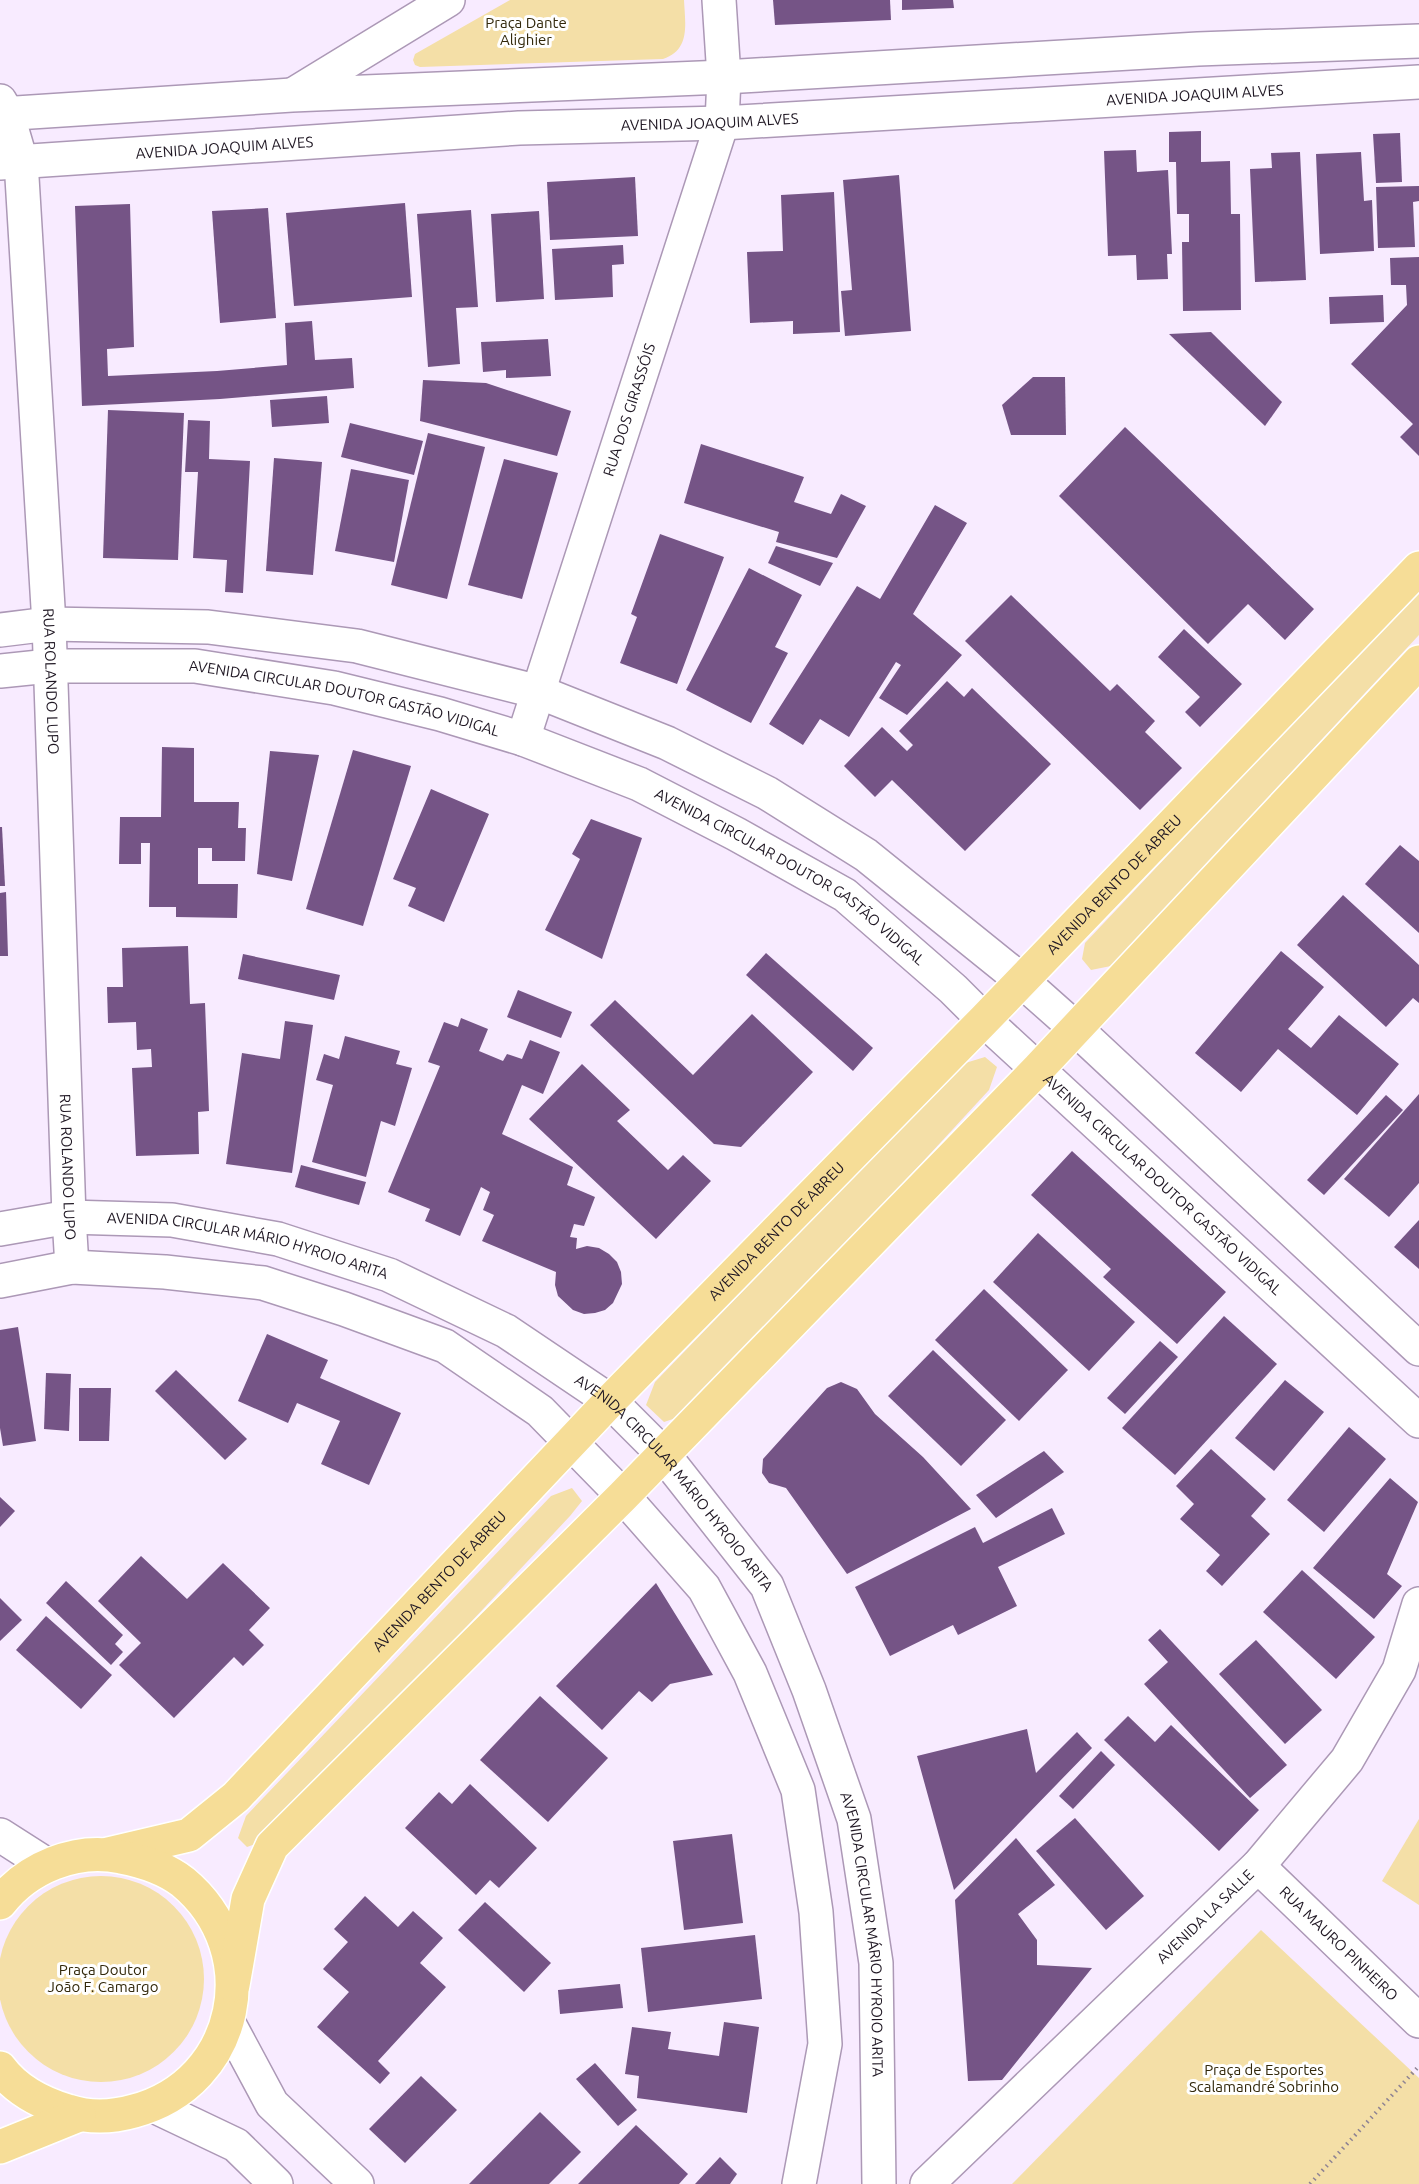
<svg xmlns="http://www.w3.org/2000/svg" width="1419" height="2184" viewBox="0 0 1419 2184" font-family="Ubuntu,sans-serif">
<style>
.green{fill:#f4dfa7}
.building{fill:#755486}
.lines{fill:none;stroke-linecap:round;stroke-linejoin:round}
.minor-casing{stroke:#ac98b6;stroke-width:36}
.major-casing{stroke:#fff;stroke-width:36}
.path{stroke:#8e8393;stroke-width:4;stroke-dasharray:1.5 4.5;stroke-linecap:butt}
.minor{stroke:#fff;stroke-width:33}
.major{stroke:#f6dd97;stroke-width:33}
.labels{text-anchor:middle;stroke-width:6;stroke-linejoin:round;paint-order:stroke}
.park-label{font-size:15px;fill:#32280b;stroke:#fff}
.street-label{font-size:15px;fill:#1f1723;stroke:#fff}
</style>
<rect width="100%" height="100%" fill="#f8ebff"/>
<g class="green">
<path d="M 510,0 L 684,0 C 685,23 691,50 663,59 L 420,67 L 415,65 L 413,60 L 415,54 Z"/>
<polygon points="1419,589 1419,635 1111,966 1091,970 1082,959 1085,943"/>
<polygon points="985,1057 997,1067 989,1090 691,1413 664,1422 646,1405 655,1382 962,1064"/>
<polygon points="572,1488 582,1501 570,1516 267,1840 247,1847 238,1838 246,1816 551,1496"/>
<polygon points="1419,1819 1419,1905 1382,1881"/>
<circle cx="101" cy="1979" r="103"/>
<polygon points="1261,1930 1419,2078 1419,2184 1012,2184"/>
</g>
<g class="building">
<polygon points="773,0 890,0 891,20 775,25"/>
<polygon points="902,0 953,0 954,8 902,10"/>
<polygon points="1201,131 1201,162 1230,161 1231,214 1240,214 1241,310 1183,311 1182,242 1189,242 1189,214 1177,214 1176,162 1169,162 1169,132"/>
<polygon points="1400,133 1402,182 1376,183 1373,134"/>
<polygon points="1136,150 1137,172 1168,170 1172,254 1167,254 1168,279 1137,280 1136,255 1108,256 1104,151"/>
<polygon points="1300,152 1306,280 1255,282 1250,169 1272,168 1271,153"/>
<polygon points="1361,152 1364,201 1372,200 1374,251 1320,254 1316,154"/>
<polygon points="899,175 911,331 845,336 841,291 852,290 843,180"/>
<polygon points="635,177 638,236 550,240 547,182"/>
<polygon points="1419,186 1419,201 1413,202 1415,247 1378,248 1376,187"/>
<polygon points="834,192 840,332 793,334 793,321 750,323 747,252 783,251 781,195"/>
<polygon points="405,203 412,297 294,306 286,213"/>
<polygon points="130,204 134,347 107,349 108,376 217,371 287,365 285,323 312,321 315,360 352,358 354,388 220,399 82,406 75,206"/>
<polygon points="268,208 276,318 220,323 212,211"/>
<polygon points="471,210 478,307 456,308 460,364 428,367 417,214"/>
<polygon points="539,211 544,299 496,302 491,214"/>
<polygon points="623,245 624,264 612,265 613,297 555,300 552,249"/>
<polygon points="1419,257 1419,456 1400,437 1413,424 1351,364 1407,305 1406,285 1391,285 1390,258"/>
<polygon points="1383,295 1384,322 1330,324 1329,297"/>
<polygon points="1211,332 1282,402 1265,426 1169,334"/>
<polygon points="548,339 551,376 506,378 506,370 483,372 481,342"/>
<polygon points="1033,377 1065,377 1066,435 1011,435 1002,405"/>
<polygon points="423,380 486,383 571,411 557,456 420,421"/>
<polygon points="327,396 329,423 272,427 270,400"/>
<polygon points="108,410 184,413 178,560 103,558"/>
<polygon points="188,420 210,421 209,459 250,461 243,593 225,592 227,560 193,558 198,472 185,472"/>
<polygon points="350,423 423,441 414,475 341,457"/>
<polygon points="1125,427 1314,609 1285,640 1248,604 1208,644 1059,496"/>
<polygon points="428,433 485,447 447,599 391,585"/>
<polygon points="701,444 804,477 794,502 831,514 841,494 866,506 837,558 776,542 779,532 684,503"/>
<polygon points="274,458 322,462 313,575 266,571"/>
<polygon points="504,459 558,473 522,599 468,585"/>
<polygon points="351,469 409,480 394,562 335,551"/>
<polygon points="935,505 967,523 913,614 962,655 907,715 879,698 901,665 896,662 849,737 820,719 803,745 769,724 857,586 880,599"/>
<polygon points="660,534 724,557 677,684 620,663 637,617 631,614"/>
<polygon points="776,546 833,563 820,586 768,563"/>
<polygon points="749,568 802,595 775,647 788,653 751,723 686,690"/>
<polygon points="1011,595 1110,691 1117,684 1155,721 1145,732 1182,768 1140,810 965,641"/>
<polygon points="1184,629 1242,684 1200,727 1185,712 1200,697 1158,657"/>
<polygon points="947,681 964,697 972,688 1051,764 965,851 892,780 875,797 844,766 882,727 907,751 913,745 899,731"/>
<polygon points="162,747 194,748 194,802 239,802 238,828 246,828 245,861 212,861 212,848 198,848 198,884 238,884 237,918 176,917 176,907 149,907 150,843 141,843 141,864 119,864 120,817 161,817"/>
<polygon points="353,750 411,766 363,926 306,909"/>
<polygon points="270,751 319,755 292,881 257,874"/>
<polygon points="431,789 489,814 444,922 408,906 416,888 393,879"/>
<polygon points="591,819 642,838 602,959 545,930 580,859 572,854"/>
<polygon points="0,827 2,827 5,886 0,886"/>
<polygon points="1400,845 1419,861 1419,933 1365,884"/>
<polygon points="6,892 8,956 0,956 0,893"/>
<polygon points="1343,895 1419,965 1419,1003 1413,998 1386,1027 1297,945"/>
<polygon points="188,946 190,1004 205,1003 209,1111 198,1112 199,1154 136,1156 132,1068 152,1067 151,1049 137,1050 136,1022 108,1023 107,987 123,987 122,948"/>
<polygon points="1281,951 1324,987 1288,1029 1311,1048 1339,1015 1399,1064 1357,1115 1278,1049 1241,1092 1195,1053"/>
<polygon points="766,953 873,1048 853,1071 746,975"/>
<polygon points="243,954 340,975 334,1000 238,979"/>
<polygon points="518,990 572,1012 561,1038 507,1017"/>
<polygon points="615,1000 693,1075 752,1014 813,1072 741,1147 714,1144 590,1025"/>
<polygon points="461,1018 488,1029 479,1051 503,1061 507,1054 522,1059 530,1040 560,1052 543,1094 522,1085 502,1134 573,1167 567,1185 595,1197 584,1226 574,1224 570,1237 577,1238 576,1249 587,1246 599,1248 609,1254 617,1262 621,1272 622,1284 613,1303 605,1310 595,1313 584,1314 573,1310 558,1296 555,1285 556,1272 482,1241 494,1215 483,1210 490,1192 481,1187 460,1236 425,1221 430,1209 388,1192 440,1066 428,1062 444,1022 458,1027"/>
<polygon points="285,1021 313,1025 292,1173 226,1164 242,1053 280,1059"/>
<polygon points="345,1036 400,1051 396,1064 412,1068 395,1126 381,1121 366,1177 312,1162 333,1085 316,1080 324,1054 339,1059"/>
<polygon points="582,1064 630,1110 617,1121 668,1170 683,1155 711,1181 656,1239 529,1119"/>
<polygon points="1419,1094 1419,1183 1389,1217 1344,1179"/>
<polygon points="1386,1095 1403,1110 1324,1195 1307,1180"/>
<polygon points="1072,1151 1226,1292 1177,1344 1103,1277 1111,1269 1031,1195"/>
<polygon points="301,1165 366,1182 359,1205 295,1187"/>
<polygon points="1419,1220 1419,1269 1394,1247"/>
<polygon points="1038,1233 1135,1322 1089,1371 993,1282"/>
<polygon points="984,1289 1068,1370 1019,1421 935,1340"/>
<polygon points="1224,1316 1277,1364 1175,1475 1122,1428"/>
<polygon points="18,1327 36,1441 3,1446 0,1428 0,1330"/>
<polygon points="267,1334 328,1360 320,1378 401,1413 369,1485 321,1464 340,1421 297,1403 288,1423 238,1401"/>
<polygon points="1160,1341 1178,1357 1125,1414 1107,1398"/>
<polygon points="933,1350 1006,1420 961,1466 888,1396"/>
<polygon points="176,1370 247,1439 225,1460 155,1391"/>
<polygon points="46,1373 71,1374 69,1431 44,1429"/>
<polygon points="1285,1380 1324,1412 1274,1471 1235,1438"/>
<polygon points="841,1382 857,1389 875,1414 923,1457 971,1509 847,1574 786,1488 769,1483 762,1473 763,1459 827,1388"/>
<polygon points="79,1388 111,1388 109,1441 79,1441"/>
<polygon points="1349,1427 1386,1459 1324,1532 1287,1500"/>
<polygon points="1211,1449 1266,1499 1251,1516 1270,1534 1222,1586 1206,1571 1220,1555 1180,1519 1194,1504 1176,1486"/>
<polygon points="1044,1451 1064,1472 996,1518 976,1495"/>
<polygon points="1390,1478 1418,1502 1387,1574 1402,1586 1374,1619 1313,1568"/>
<polygon points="0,1497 15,1511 0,1527"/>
<polygon points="1052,1508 1065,1534 998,1567 1017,1606 958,1635 953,1625 890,1656 855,1587 975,1527 983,1543"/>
<polygon points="141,1556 187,1599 223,1563 270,1608 249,1630 264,1645 243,1666 234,1657 174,1718 119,1665 141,1643 98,1601"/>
<polygon points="1302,1570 1375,1637 1336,1679 1263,1612"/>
<polygon points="66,1581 123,1635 115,1644 123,1652 111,1665 46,1603"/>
<polygon points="656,1583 713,1675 670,1684 652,1702 639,1691 602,1730 556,1686"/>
<polygon points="0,1598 22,1620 0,1641"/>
<polygon points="46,1616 112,1675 81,1709 16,1650"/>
<polygon points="1160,1629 1287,1765 1250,1798 1144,1684 1168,1662 1148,1640"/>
<polygon points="1256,1640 1322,1710 1285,1744 1219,1674"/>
<polygon points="540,1696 608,1758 548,1822 480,1760"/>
<polygon points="1128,1716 1155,1742 1171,1725 1259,1810 1219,1851 1104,1740"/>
<polygon points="1027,1729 1036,1773 1077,1732 1092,1748 954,1890 917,1756"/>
<polygon points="1101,1751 1115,1765 1073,1809 1059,1796"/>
<polygon points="470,1784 537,1848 499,1888 490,1880 476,1895 405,1828 439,1792 452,1804"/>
<polygon points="1075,1818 1144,1896 1106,1930 1036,1851"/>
<polygon points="732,1834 743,1923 684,1930 673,1841"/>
<polygon points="1016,1838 1055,1885 1018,1914 1037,1940 1037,1965 1092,1968 1002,2080 968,2081 955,1900"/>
<polygon points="365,1896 398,1927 413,1911 443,1938 420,1963 446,1987 378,2061 390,2073 380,2084 317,2027 349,1992 323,1969 348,1942 334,1929"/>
<polygon points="485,1902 551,1963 524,1992 458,1930"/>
<polygon points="755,1935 762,1999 648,2012 641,1948"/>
<polygon points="620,1984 623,2008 560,2014 558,1990"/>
<polygon points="724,2022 759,2027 747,2113 637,2098 639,2076 625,2074 632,2027 671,2032 668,2049 719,2056"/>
<polygon points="595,2063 637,2110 618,2126 576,2079"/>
<polygon points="421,2076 457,2110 405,2163 369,2129"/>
<polygon points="540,2112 581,2152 549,2184 469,2184"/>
<polygon points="636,2125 688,2174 679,2184 578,2184"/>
<polygon points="720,2157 737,2174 730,2184 695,2184"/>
</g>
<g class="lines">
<defs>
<g id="minor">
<polyline points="294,94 448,0"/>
<path id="s1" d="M 0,101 L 7,113 L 21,161 L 49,624 L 69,1217 L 72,1267"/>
<polyline points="0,114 292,95 724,77 1198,49 1419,41"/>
<path id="s2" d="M 0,163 L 519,128 L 722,123 L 1419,82"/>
<polyline points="0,630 49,624 208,627 357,646 539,692 667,743 767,793 866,855 1021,980 1075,1028 1419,1349"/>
<path id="s3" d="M 0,671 L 49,666 L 195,666 L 334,688 L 440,714 L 523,739 L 639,784 L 736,834 L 845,895 L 953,989 L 984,1020 L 1419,1421"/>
<path id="s4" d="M 523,739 L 722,123 L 724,77 L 719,0"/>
<path id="s5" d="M 0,1229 L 69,1217 L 172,1220 L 278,1239 L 389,1275 L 506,1331 L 610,1401 L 663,1454 L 767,1586 L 809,1690 L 854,1819 L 876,1963 L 879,2184"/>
<polyline points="0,1281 72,1267 165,1272 263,1283 344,1309 445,1346 540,1411 623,1496 704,1588 750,1673 798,1790 816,1912 825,2044 799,2184"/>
<polyline points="0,1835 47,1865"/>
<path id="s6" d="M 1258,1866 L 1419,2021"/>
<polyline points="228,2022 272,2104 357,2184"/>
<polyline points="154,2106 236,2145 276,2184"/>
<path id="s7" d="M 927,2184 L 1258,1866 L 1347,1760 L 1399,1670 L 1419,1604"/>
</g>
<g id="major">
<path id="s8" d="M 108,1854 L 189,1835 L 236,1797 L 610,1401 L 984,1020 L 1419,568"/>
<path d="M 0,1903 C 27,1868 76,1847 121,1857 C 142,1861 165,1868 183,1882 C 266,1951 240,2083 134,2111 C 113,2117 89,2118 68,2111 C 41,2103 17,2091 0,2068"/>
<polyline points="233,1985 248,1899 272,1846 623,1496 1038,1069 1419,662"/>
<polyline points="0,2147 79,2115"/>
</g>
</defs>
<use href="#minor" class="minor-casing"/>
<use href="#major" class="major-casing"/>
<polyline class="path" points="1310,2184 1419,2066"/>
<use href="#minor" class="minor"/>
<use href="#major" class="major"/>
</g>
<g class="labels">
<g class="park-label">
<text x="526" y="28">Praça Dante<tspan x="526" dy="17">Alighier</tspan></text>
<text x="103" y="1975">Praça Doutor<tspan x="103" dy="17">João F. Camargo</tspan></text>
<text x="1264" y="2075">Praça de Esportes<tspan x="1264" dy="17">Scalamandré Sobrinho</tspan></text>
</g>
<g class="street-label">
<text dy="5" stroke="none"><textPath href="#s2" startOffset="1197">AVENIDA JOAQUIM ALVES</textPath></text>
<text dy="5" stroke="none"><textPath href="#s2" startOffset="711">AVENIDA JOAQUIM ALVES</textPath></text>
<text dy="5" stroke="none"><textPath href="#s2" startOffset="225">AVENIDA JOAQUIM ALVES</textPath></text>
<text dy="5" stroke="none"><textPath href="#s4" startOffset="346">RUA DOS GIRASSÓIS</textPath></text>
<text dy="5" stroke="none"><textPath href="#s1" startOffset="585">RUA ROLANDO LUPO</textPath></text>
<text dy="5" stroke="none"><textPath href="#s3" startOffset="348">AVENIDA CIRCULAR DOUTOR GASTÃO VIDIGAL</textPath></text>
<text dy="5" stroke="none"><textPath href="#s3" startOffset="834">AVENIDA CIRCULAR DOUTOR GASTÃO VIDIGAL</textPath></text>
<text dy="5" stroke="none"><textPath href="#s8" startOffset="1410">AVENIDA BENTO DE ABREU</textPath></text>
<text dy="5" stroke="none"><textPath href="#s1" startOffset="1071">RUA ROLANDO LUPO</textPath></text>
<text dy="5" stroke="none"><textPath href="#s3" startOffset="1320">AVENIDA CIRCULAR DOUTOR GASTÃO VIDIGAL</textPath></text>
<text dy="5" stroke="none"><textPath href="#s8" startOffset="926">AVENIDA BENTO DE ABREU</textPath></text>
<text dy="5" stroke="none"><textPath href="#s5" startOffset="252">AVENIDA CIRCULAR MÁRIO HYROIO ARITA</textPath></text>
<text dy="5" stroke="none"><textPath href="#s5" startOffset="756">AVENIDA CIRCULAR MÁRIO HYROIO ARITA</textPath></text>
<text dy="5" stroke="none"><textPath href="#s8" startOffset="440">AVENIDA BENTO DE ABREU</textPath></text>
<text dy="5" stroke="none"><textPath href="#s7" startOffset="386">AVENIDA LA SALLE</textPath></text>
<text dy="5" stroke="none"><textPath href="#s5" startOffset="1260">AVENIDA CIRCULAR MÁRIO HYROIO ARITA</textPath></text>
<text dy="5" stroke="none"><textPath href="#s6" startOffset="112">RUA MAURO PINHEIRO</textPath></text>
</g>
</g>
</svg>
